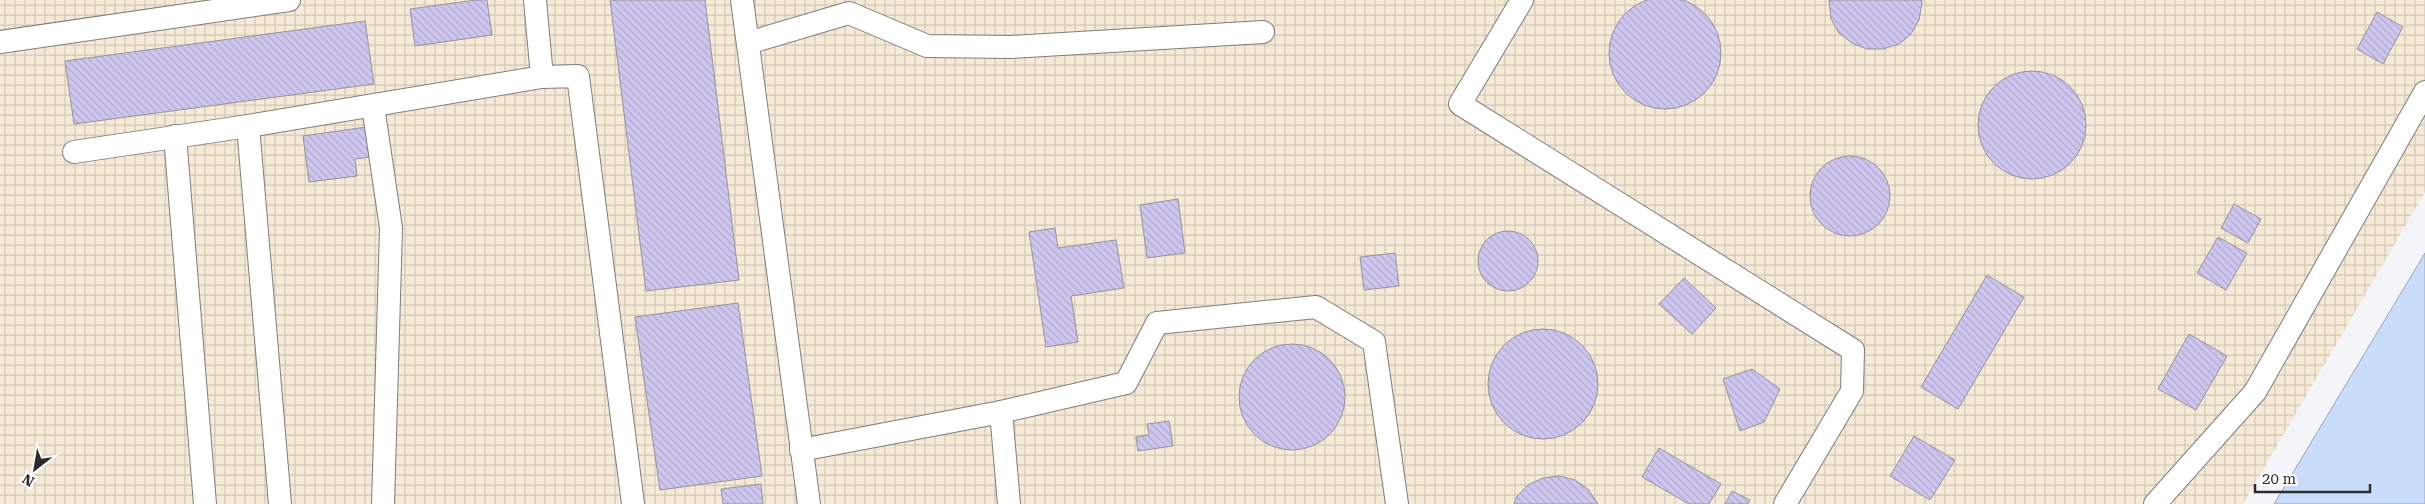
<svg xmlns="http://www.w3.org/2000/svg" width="2425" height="504" viewBox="0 0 2425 504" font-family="'Roboto Serif',serif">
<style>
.industrial{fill:url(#industrial-grid)}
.water{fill:#c9dcf9;stroke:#9aa7bc}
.building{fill:url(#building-back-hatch);stroke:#959498}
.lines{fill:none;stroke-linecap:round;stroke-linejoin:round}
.service-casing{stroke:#7d7d80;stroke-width:24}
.service{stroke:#fff;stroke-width:22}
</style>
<defs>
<pattern id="industrial-grid" width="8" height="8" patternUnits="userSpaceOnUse" patternTransform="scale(1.25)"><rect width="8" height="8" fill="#f5ead5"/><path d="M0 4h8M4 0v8" fill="none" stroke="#d2c9b7"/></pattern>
<pattern id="building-back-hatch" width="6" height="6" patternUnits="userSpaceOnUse" patternTransform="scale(1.25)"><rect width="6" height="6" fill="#cec6ef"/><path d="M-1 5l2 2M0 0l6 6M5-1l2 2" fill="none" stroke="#b1aacd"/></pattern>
</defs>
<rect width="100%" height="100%" fill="#f4f5f9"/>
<polygon class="industrial" points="0,0 2425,0 2425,192 2243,504 0,504"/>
<polygon class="water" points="2425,253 2425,504 2274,504"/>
<g class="building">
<circle cx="1665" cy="53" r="56"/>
<polygon points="476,0 487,0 492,35 415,46 410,9"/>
<polygon points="610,0 705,0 739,280 646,291"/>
<polygon points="1829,0 1922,0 1922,3 1919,20 1911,34 1899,44 1883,49 1867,49 1852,43 1839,33 1831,19"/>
<polygon points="2377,12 2403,27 2383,64 2357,49"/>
<polygon points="365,21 374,84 74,124 65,61"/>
<circle cx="2032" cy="125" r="54"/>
<polygon points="366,127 371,157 355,159 357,176 309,182 303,136"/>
<circle cx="1850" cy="196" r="40"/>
<polygon points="1178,199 1185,253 1147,258 1140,205"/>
<polygon points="2234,204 2261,219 2248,243 2221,228"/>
<polygon points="1055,228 1058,248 1116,240 1124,288 1071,296 1078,342 1046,347 1029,232"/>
<circle cx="1508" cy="261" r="30"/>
<polygon points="2218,237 2247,253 2226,290 2197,273"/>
<polygon points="1395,253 1399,286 1364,290 1360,257"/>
<polygon points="1987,275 2024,297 1958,409 1921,387"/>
<polygon points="1684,278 1716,308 1692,334 1659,304"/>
<polygon points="738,303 762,476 660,490 635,317"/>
<circle cx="1543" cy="384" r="55"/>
<polygon points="2189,334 2227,356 2196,410 2158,389"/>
<circle cx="1292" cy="397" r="53"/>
<polygon points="1752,369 1780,389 1764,422 1740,431 1723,379"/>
<polygon points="1169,421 1173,446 1138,451 1136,437 1149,435 1147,424"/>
<polygon points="1914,436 1955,460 1930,500 1890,476"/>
<polygon points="1659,448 1721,484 1709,504 1689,504 1642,477"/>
<polygon points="1559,476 1575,480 1588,489 1598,504 1514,504 1517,496 1528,485 1543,478"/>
<polygon points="761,484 763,504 723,504 721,489"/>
<polygon points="1732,491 1750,500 1748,504 1725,504"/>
</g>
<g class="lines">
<defs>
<g id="service">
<polyline points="535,0 542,77"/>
<polyline points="742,0 809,504"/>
<polyline points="1522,0 1460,104 1853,350 1852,391 1785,504"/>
<polyline points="0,42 289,0"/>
<polyline points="748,43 849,13 927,46 1011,47 1263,32"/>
<polyline points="373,106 391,228 383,504"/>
<polyline points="248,126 280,504"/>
<polyline points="175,136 205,504"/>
<polyline points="74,152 248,126 542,77 578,76 633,504"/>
<polyline points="1001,412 1009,504"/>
<polyline points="801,450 1001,412 1126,383 1157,323 1316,307 1374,342 1397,504"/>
<polyline points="2155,504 2255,392 2425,92"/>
</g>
</defs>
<use href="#service" class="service-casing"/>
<use href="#service" class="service"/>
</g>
<g transform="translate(35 469) rotate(211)" stroke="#ffffff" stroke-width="4" paint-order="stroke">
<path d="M0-4L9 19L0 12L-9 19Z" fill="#2c2c2d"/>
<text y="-8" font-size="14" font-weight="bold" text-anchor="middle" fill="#2c2c2d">N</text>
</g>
<path d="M2255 484v8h115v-8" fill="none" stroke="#2c2c2d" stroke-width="2.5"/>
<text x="2262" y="484" font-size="15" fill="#2c2c2d" stroke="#ffffff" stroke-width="4" paint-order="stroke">20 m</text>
</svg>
